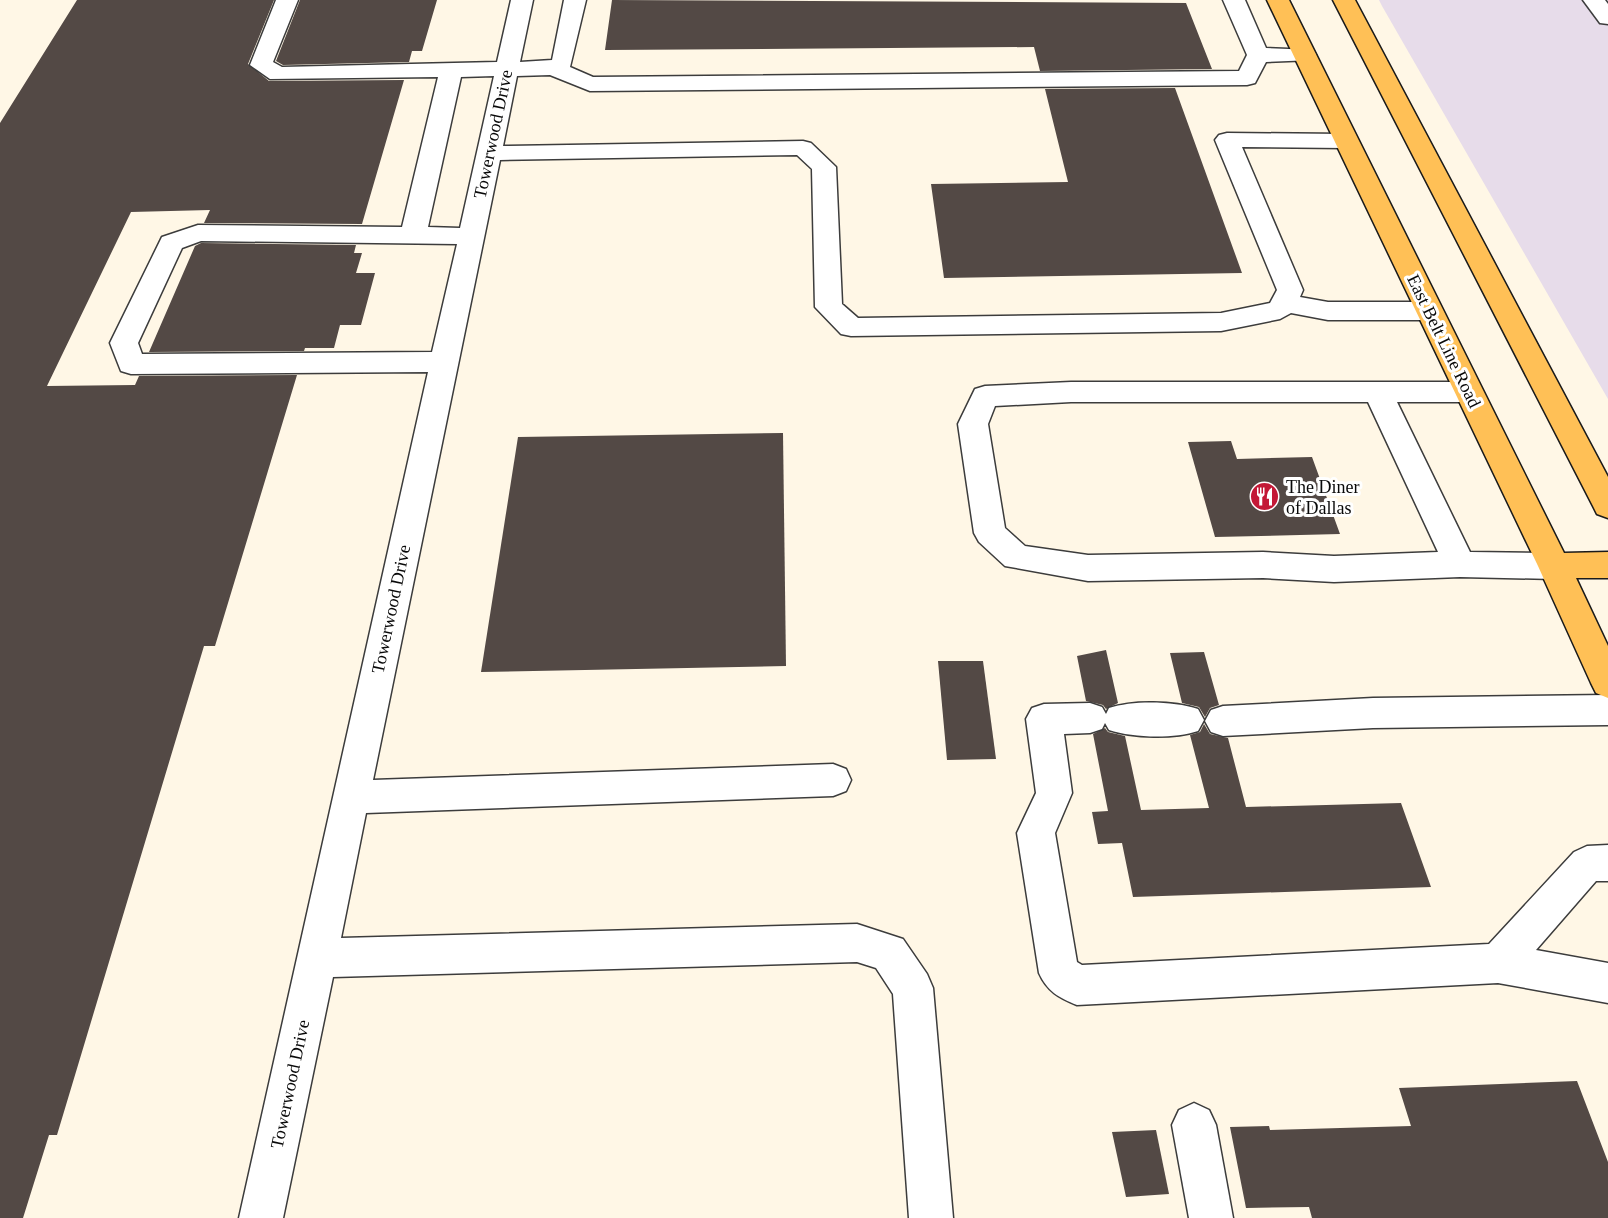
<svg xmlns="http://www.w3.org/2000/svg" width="1608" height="1218" viewBox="0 0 1608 1218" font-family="Georgia,serif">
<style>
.industrial{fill:#e7dcea}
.building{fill:#534945}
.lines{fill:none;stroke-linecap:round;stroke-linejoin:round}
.minor-casing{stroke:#3c3c3c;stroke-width:3}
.major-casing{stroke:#1a1a1a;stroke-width:3}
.minor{fill:#fff;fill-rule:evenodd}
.major{fill:#ffc056;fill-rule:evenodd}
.labels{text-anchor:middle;stroke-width:6;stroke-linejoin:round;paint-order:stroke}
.street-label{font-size:18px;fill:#090909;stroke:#fff}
.poi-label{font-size:18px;fill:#090909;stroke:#fff;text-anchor:start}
</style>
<rect width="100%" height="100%" fill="#fff7e6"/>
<polygon class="industrial" points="1379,0 1608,0 1608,399 1382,6"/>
<g class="building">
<polygon points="77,0 274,0 248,64 269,81 404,80 362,224 204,223 210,210 131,212 47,386 135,385 139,376 297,375 215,646 204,646 57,1135 49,1135 23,1218 0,1218 0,123"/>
<polygon points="300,0 437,0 422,51 412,51 409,62 283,65 276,61"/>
<polygon points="612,0 1186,3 1212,69 1040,71 1034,47 605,50"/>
<polygon points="1175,88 1242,273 944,278 931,184 1068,182 1045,89"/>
<polygon points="201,243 356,245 354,253 362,253 356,273 375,273 361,325 340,325 334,348 305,348 304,351 149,352 195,246"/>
<polygon points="783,433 786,666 481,672 518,437"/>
<polygon points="1231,441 1237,459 1312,457 1340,534 1215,537 1188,442"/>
<polygon points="1106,650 1118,703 1106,709 1103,705 1086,701 1077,656"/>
<polygon points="1204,652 1219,705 1210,708 1205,717 1199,707 1182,703 1170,653"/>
<polygon points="938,661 983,661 996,759 947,760"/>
<polygon points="1204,724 1210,734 1228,738 1246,807 1401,803 1431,887 1133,897 1122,843 1098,844 1092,812 1108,811 1093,734 1105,728 1108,732 1125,736 1141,810 1209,808 1190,735 1200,732"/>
<polygon points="1577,1081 1608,1162 1608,1218 1312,1218 1309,1207 1246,1208 1230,1127 1269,1126 1270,1130 1411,1126 1399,1088"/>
<polygon points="1156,1130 1169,1194 1126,1197 1112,1132"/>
</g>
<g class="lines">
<defs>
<g id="minor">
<path d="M 276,0 L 298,0 L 273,62 L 282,67 L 497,62 L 511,0 L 533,0 L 520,62 L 552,60 L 564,0 L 586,0 L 570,67 L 593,77 L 1239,71 L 1247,55 L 1223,0 L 1245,0 L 1266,48 L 1313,50 L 1316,55 L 1313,60 L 1266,62 L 1255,83 L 1247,85 L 590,91 L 550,75 L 517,76 L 503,146 L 803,141 L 811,143 L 836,167 L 842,304 L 858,318 L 1221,313 L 1270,303 L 1277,290 L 1215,140 L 1219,135 L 1227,133 L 1345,134 L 1353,136 L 1357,141 L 1353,146 L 1345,148 L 1242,147 L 1303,290 L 1300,297 L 1328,302 L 1429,302 L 1439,305 L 1443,311 L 1439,317 L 1429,320 L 1328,320 L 1291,313 L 1280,319 L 1221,331 L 851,336 L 841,334 L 815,307 L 812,169 L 797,155 L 500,160 L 373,780 L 833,764 L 846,769 L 851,780 L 846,791 L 833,796 L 366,813 L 341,938 L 857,924 L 903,939 L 927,974 L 933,988 L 953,1218 L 909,1218 L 893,994 L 876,968 L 857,962 L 333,977 L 283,1218 L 239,1218 L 428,372 L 131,374 L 121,371 L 110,343 L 162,237 L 198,225 L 402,227 L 438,77 L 270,79 L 250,65 ZM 494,76 L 460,228 L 428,227 L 461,77 ZM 201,241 L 457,244 L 432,352 L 142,354 L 138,343 L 182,248 Z"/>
<polygon points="1583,0 1605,0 1608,4 1608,24 1600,23"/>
<path d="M 1071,382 L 1469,382 L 1479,385 L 1483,392 L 1479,399 L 1469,402 L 1397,402 L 1470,552 L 1554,553 L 1565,557 L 1570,566 L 1565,575 L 1554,579 L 1460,577 L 1334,582 L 1263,578 L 1088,581 L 1005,566 L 979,542 L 974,533 L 958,424 L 975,389 L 985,386 ZM 1071,402 L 1368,402 L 1438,552 L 1334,556 L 1263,552 L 1088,555 L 1025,546 L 1005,528 L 988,424 L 995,406 Z"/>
<polygon points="1608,695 1608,725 1373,728 1223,736 1211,732 1205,721 1211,710 1223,706 1373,698"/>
<path d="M 1090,703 L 1102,707 L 1106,714 L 1109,708 C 1133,700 1174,701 1198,709 L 1204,720 L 1198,731 C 1174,739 1133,738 1109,730 L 1105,723 L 1102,729 L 1090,733 L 1064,734 L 1072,793 L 1055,833 L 1077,962 L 1082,965 L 1489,944 L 1574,852 L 1587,846 L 1608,845 L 1608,881 L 1596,881 L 1536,950 L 1608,963 L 1608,1003 L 1498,983 L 1077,1005 C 1059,998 1047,991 1039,973 L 1017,833 L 1036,793 L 1026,719 L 1032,708 L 1044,704 Z"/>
<polygon points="1194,1103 1209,1110 1216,1125 1233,1218 1189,1218 1172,1125 1179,1110"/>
</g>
<g id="major">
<polygon points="1267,0 1289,0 1564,553 1608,552 1608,578 1576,578 1608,646 1608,698 1596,693 1591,683 1538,566"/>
<polygon points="1333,0 1355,0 1608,477 1608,518 1597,514 1593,506"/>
</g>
</defs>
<use href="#minor" class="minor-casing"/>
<use href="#major" class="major-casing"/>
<use href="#minor" class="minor"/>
<use href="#major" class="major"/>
</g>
<defs>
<symbol id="restaurant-disc" viewBox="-11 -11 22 22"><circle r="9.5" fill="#c31836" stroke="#fff"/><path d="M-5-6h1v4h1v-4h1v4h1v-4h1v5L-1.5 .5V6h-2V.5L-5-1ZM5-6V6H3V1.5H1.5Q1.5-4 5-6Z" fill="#fff"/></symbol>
</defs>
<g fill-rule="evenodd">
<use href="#restaurant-disc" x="1248" y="480" width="33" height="33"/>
</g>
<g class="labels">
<g class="street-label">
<text transform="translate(493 134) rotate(-78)" y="6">Towerwood Drive</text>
<text transform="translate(1444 341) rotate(64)" y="6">East Belt Line Road</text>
<text transform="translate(391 609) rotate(-78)" y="6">Towerwood Drive</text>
<text transform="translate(290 1084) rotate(-78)" y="6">Towerwood Drive</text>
</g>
<g class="poi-label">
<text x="1286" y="493">The Diner<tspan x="1286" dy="21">of Dallas</tspan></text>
</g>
</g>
</svg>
